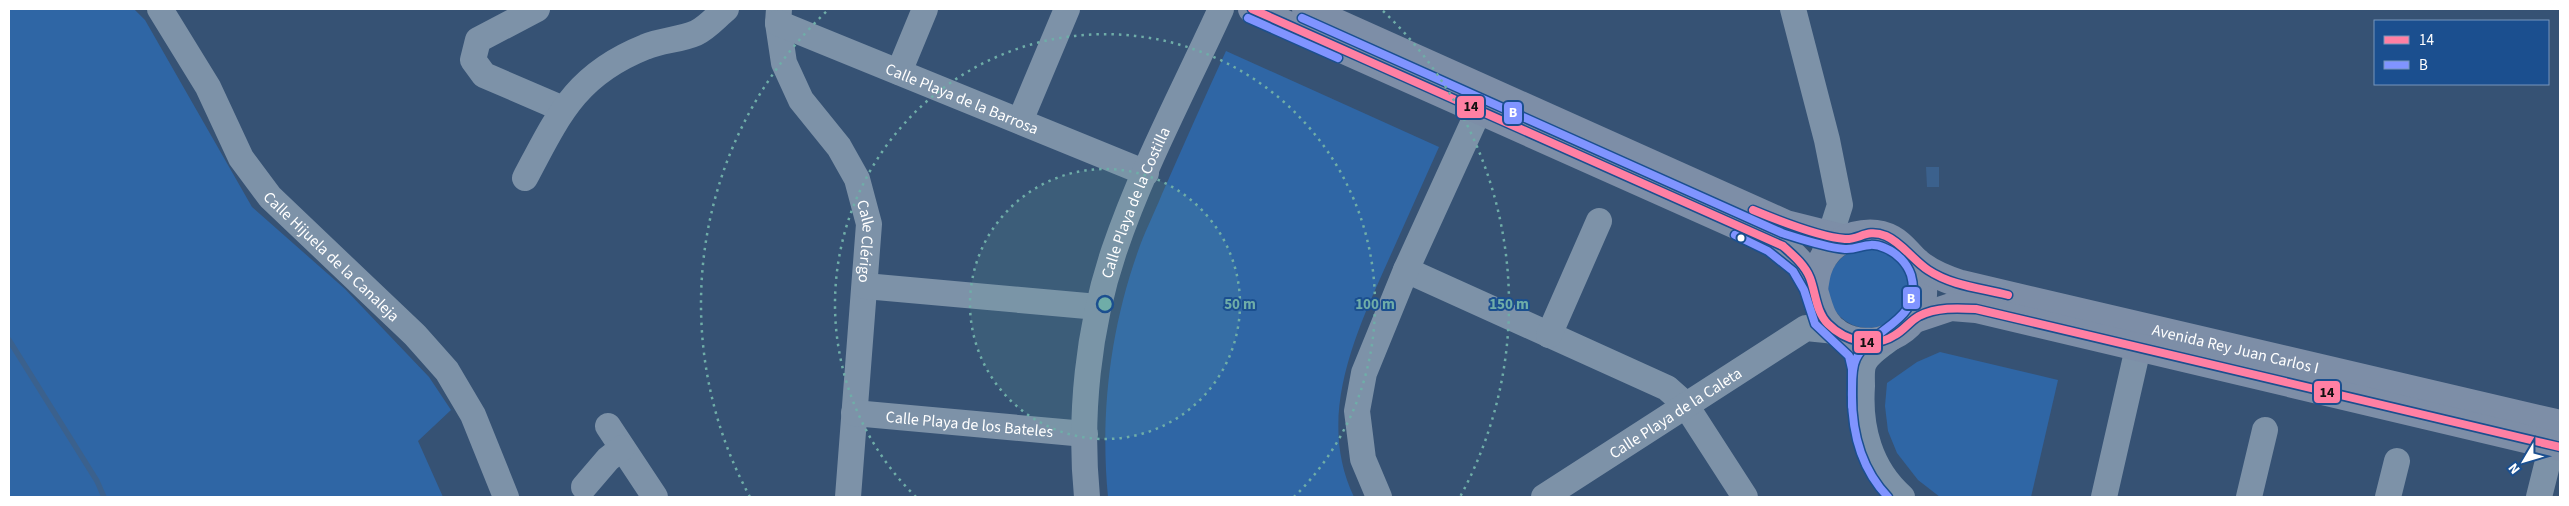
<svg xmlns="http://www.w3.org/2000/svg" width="2569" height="506" viewBox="0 0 2569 506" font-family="'Source Sans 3',sans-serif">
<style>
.green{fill:#2f66a5}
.water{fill:#3b618d}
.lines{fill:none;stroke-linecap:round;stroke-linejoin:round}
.stream{stroke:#3b618d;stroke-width:5.5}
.minor{stroke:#7d92a8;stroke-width:26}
.major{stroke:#7d8ea7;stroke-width:28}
.bus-1-casing{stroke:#1b4f8f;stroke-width:11}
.bus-2-casing{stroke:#1b4f8f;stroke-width:11}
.bus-1{stroke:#ff80a3;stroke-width:8}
.bus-2{stroke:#8094ff;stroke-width:8}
.ring{fill:none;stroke:#6fada8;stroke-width:2.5;stroke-dasharray:2.5 5}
.bus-dot{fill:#fff;stroke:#1b4f8f;stroke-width:2}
.labels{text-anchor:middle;stroke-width:4;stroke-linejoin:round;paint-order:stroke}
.street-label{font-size:16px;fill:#fff;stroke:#1b4f8f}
.centre{fill:#6fada8;stroke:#1b4f8f;stroke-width:2.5}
.ring-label{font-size:15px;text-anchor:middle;font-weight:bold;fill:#6fada8;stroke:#1b4f8f;stroke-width:4;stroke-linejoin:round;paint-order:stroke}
.line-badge{stroke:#1b4f8f;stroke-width:2}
.badge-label{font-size:14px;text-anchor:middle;font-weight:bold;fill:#fff}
.pale-badge-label{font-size:14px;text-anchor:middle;font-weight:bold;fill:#111}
</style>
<rect width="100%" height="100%" fill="#365274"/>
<g class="green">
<polygon points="9,9 134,9 145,20 252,207 345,289 429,377 451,410 418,441 443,497 9,497"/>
<path d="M 1226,51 L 1439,147 C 1422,185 1405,223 1388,261 C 1355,335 1316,417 1354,497 L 1108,497 C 1100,415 1110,331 1137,254 C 1144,233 1154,214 1162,194 C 1183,146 1204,99 1226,51 Z"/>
<circle cx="1868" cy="288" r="40"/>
<polygon points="1940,352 2058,380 2031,497 1940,497 1918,480 1897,453 1888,431 1885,406 1887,383 1917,362"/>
</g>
<polygon class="water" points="1926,167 1939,167 1939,187 1927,187"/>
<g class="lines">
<polyline class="stream" points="9,340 97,481 104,497"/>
<g class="minor">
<path id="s1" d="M 160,9 L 208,87 L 241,158 L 270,197 L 415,335 L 447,371 L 473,415 L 506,497"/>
<polyline points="537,9 478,40 473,60 484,75 563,109"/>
<path id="s2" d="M 779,9 L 778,23 L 784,63 L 801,100 L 839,147 L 857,179 L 869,224 L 848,497"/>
<polyline points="1793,9 1827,140 1840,205 1824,255"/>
<path id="s3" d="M 778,23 L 1146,173"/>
<polyline points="899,72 925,9"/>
<polyline points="1020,121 1067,9"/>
<path d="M 525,178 C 558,116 575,75 645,47 C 661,40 680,40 696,33 C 707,28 717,16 726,9"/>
<polyline points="1406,270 1667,388 1685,404 1745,497"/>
<polyline points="865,286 1098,307"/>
<polyline points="1549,335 1599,221"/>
<path d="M 1892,337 C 1883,344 1868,353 1864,363 C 1861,369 1862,380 1862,386 C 1859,428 1870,469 1902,497"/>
<path id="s4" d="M 854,413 L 1085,434"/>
<polyline points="608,426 655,497"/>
<polyline points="584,487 608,459 622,448"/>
<path id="s5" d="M 1087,497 C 1079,416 1088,328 1114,251 C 1142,168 1185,88 1221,9"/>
<polyline points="1379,497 1363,459 1357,411 1364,373 1406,270 1479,110"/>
<path id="s6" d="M 1544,497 L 1806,328 L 1836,331"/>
<polyline points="2104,497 2138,348"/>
<polyline points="2249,497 2265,430"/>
<polyline points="2388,497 2397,461"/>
<polyline points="2539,497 2552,445"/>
</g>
<g class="major">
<path d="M 1252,9 L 1783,246 C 1792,254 1801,262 1807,272 C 1819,294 1815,320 1840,335 C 1872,353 1919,334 1923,295 C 1924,283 1920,273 1916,261"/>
<polyline points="1306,9 1786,224 1846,239"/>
<path id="s7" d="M 1814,289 C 1816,277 1817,267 1824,257 C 1837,236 1870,227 1892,239 C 1903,245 1908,254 1917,262 C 1930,273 1945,279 1961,284 L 2560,424"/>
<polyline points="1912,320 1951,307 1976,309 2560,447"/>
</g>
<defs>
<g id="bus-1">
<path d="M 1252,9 L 1783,246 C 1793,255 1805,265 1810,278 C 1816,294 1816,312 1828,324 C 1845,341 1874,349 1895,335 C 1904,330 1910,321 1919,316 C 1937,307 1957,308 1976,309 L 2560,447"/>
<path d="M 1753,210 C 1777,220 1819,237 1845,239 C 1860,240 1866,228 1886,236 C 1902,243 1913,260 1928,270 C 1952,286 1981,288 2008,295"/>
</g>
<g id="bus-2">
<polyline points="1248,18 1338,58"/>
<path d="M 1302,18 L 1782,233 C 1801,239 1824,247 1845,249 C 1860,250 1867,240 1885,248 C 1897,253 1907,263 1911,275 C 1924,322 1871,327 1856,359 C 1852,367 1852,379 1852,389 C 1851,428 1860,468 1888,497"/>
<polyline points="1735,235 1768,251 1793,271 1804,290 1815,324 1849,356 1852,369 1852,406"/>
</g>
</defs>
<use href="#bus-1" class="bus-1-casing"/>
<use href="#bus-2" class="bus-2-casing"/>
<use href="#bus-1" class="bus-1"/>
<use href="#bus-2" class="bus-2"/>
</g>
<circle cx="1105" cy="304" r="135" fill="#6fada8" fill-opacity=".12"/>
<g class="ring">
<circle cx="1105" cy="304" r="135"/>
<path d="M916 497A270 270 0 1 1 1294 497"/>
<path d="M750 497A404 404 0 0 1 827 11M1383 11A404 404 0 0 1 1460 497"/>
</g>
<circle class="bus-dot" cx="1741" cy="238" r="4.5"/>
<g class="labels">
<g class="street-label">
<text dy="6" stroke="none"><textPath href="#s3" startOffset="199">Calle Playa de la Barrosa</textPath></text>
<text dy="6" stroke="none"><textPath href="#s5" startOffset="302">Calle Playa de la Costilla</textPath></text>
<text dy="6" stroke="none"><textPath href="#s2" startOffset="256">Calle Clérigo</textPath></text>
<text dy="6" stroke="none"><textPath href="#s1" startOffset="304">Calle Hijuela de la Canaleja</textPath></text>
<text dy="6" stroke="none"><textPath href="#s7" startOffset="476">Avenida Rey Juan Carlos I</textPath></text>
<text dy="6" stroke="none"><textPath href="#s6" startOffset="156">Calle Playa de la Caleta</textPath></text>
<text dy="6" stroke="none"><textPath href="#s4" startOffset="116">Calle Playa de los Bateles</textPath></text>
</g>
</g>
<circle cx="1105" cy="304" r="8" class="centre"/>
<g class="ring-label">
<text x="1240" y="309">50 m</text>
<text x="1375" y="309">100 m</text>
<text x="1509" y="309">150 m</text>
</g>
<g class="line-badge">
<rect x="1456" y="95" width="29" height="24" rx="5" fill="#ff80a3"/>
<rect x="1503" y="101" width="20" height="24" rx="5" fill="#8094ff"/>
<rect x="1902" y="286" width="19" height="24" rx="5" fill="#8094ff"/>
<rect x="1853" y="330" width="29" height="24" rx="5" fill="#ff80a3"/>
<rect x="2313" y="380" width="28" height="24" rx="5" fill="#ff80a3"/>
</g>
<g class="badge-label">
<text x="1513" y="117">B</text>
<text x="1911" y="303">B</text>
</g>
<g class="pale-badge-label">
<text x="1471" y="111">14</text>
<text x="1867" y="347">14</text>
<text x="2327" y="397">14</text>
</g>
<rect width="2569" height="506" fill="none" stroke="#ffffff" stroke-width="20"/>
<rect x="2374" y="20" width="175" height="65" fill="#1b4f8f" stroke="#7695bc"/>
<rect x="2384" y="36" width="25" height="8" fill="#ff80a3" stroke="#7695bc"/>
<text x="2419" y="45" font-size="15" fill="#ffffff">14</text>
<rect x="2384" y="61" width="25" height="8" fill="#8094ff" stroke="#7695bc"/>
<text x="2419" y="70" font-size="15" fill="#ffffff">B</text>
<g transform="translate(2524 461) rotate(232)" stroke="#1b4f8f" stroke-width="4" paint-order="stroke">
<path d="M0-4L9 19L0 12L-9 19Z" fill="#ffffff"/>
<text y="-8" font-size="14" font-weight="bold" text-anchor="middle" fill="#ffffff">N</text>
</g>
</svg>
